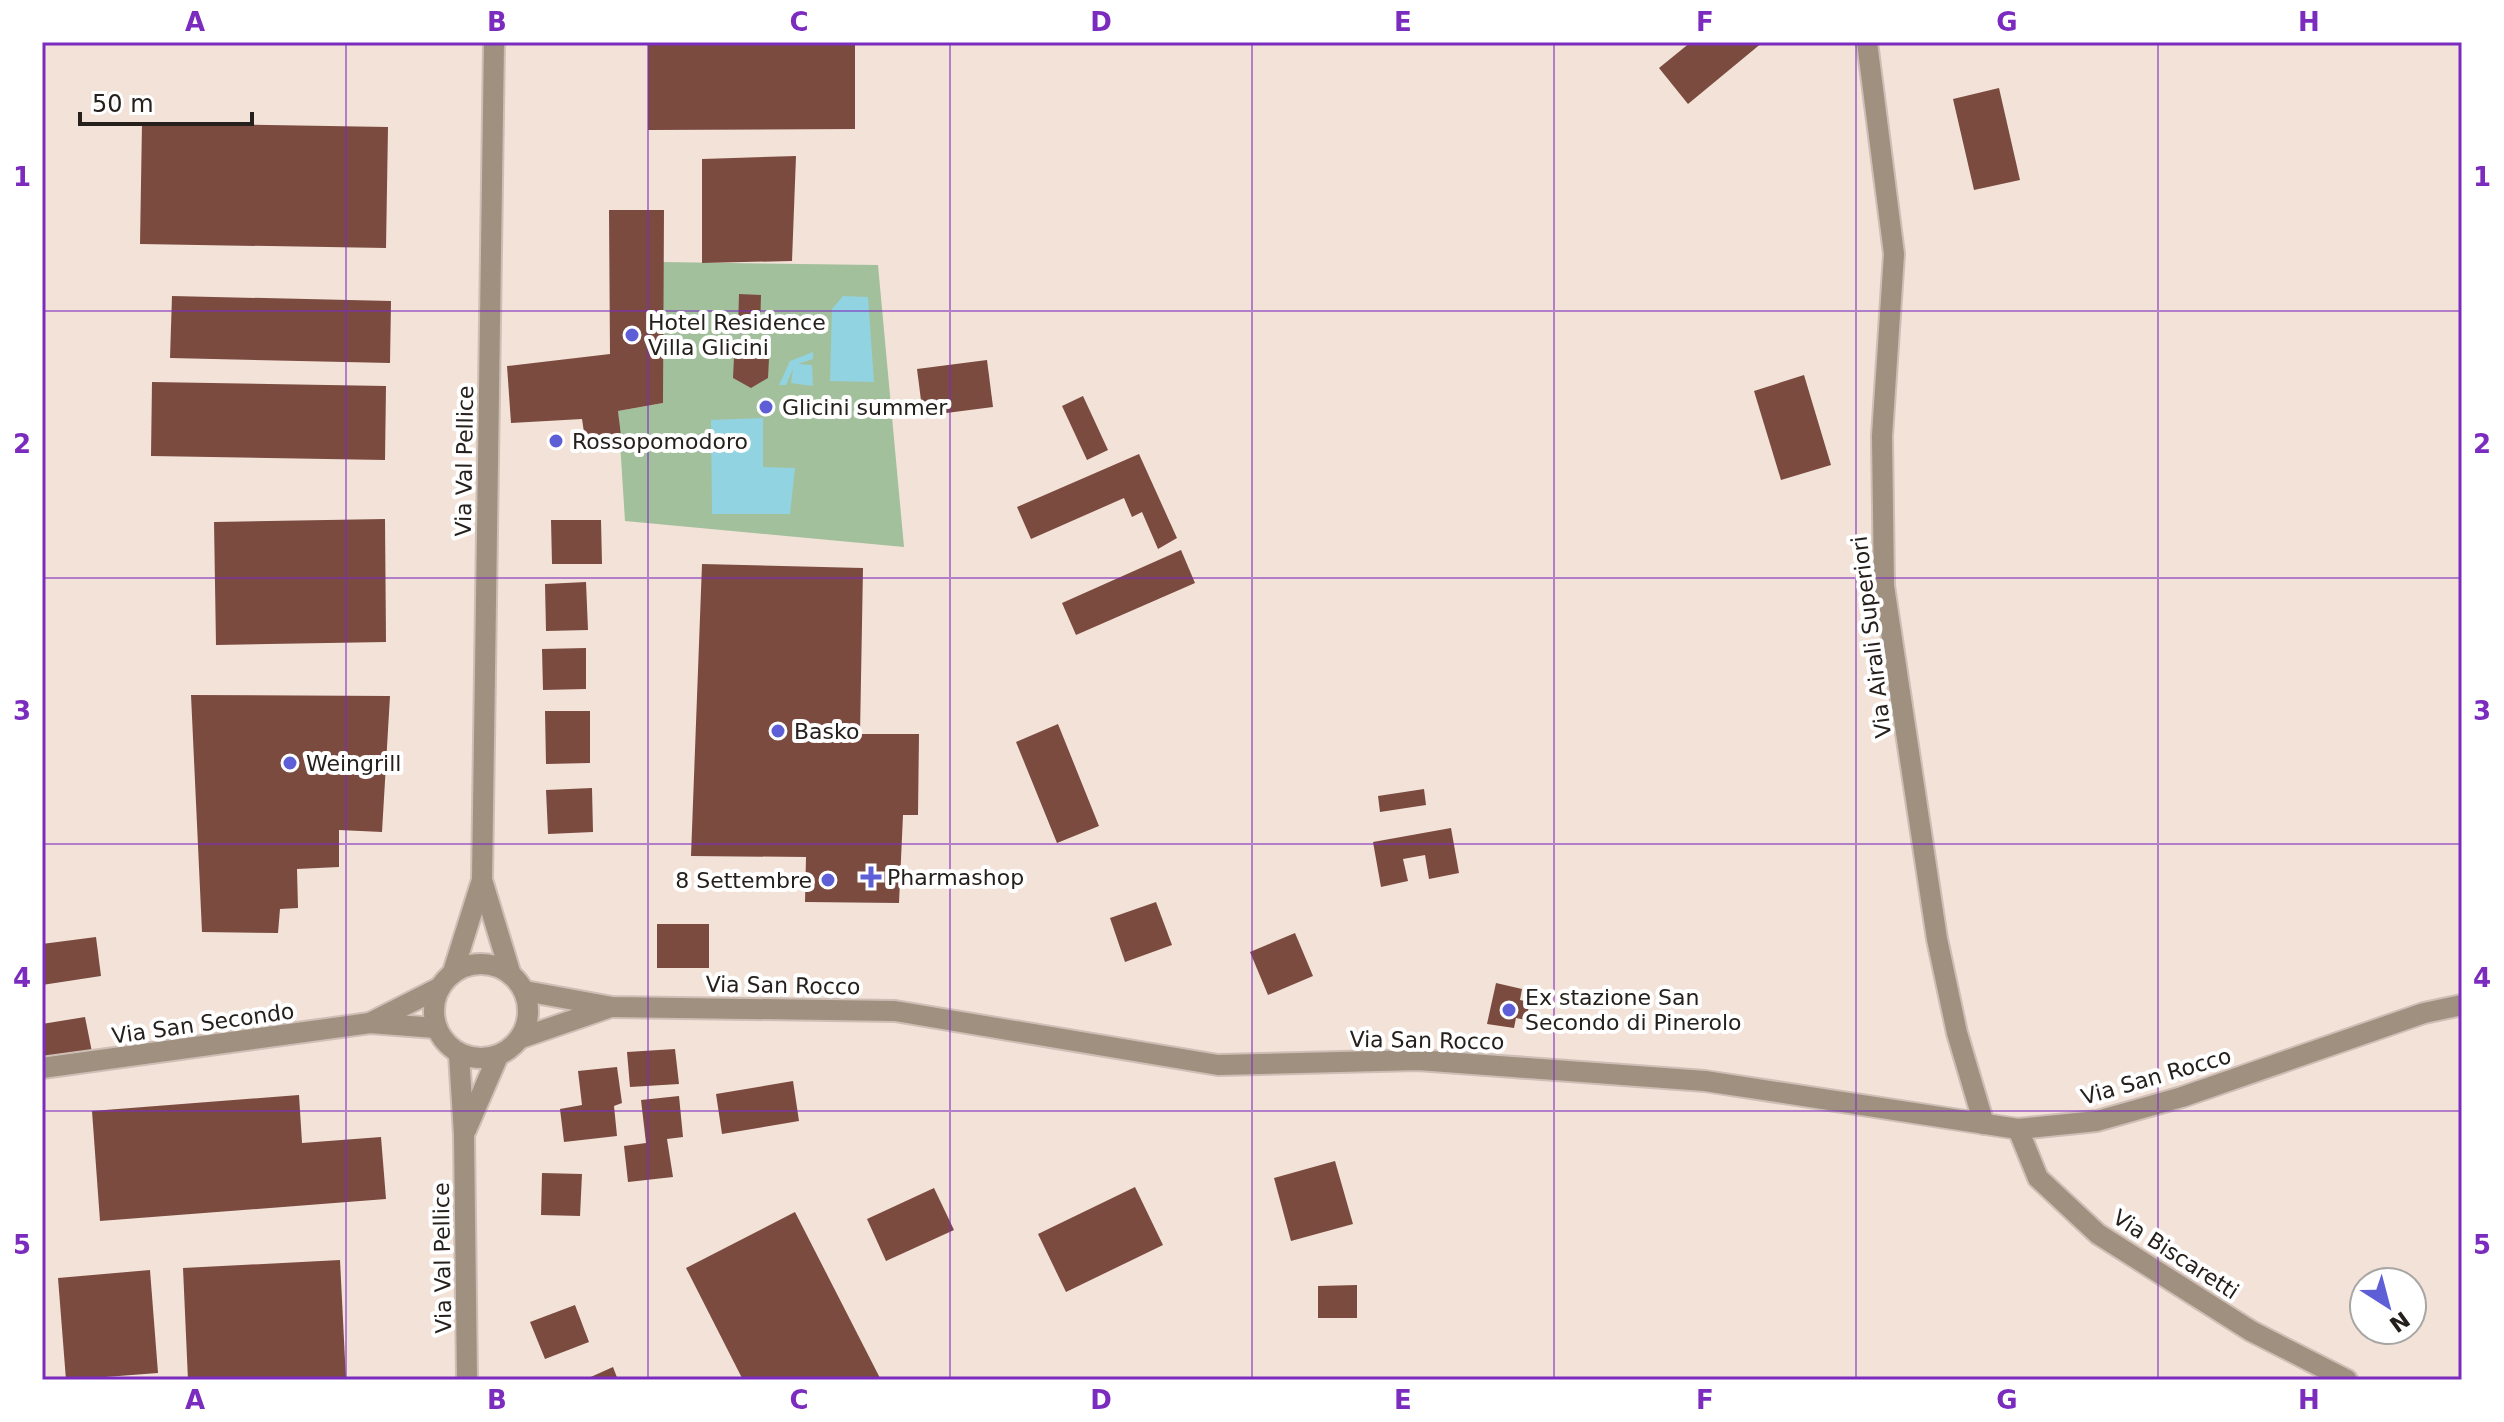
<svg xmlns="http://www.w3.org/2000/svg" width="2504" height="1422" viewBox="0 0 2504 1422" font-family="'DejaVu Sans',sans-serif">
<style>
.green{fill:#a3c09c}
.water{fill:#91d3e0}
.building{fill:#7b4b40}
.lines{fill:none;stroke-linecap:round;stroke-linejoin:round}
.minor-casing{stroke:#cebfb6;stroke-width:24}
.minor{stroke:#a0907f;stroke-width:20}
.grid{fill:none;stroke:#7b2cbf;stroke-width:2;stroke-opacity:0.55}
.poi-dot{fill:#5e5fd7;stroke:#fff;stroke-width:3}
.labels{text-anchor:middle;stroke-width:8;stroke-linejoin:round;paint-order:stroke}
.poi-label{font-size:22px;fill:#26201c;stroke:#fff;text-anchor:start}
.street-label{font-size:22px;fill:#26201c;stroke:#fff}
.neatline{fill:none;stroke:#7b2cbf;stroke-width:3}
.grid-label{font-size:26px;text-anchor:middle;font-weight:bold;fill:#7b2cbf}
</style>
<rect width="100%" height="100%" fill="#f3e2d8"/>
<polygon class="green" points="663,262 878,265 904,547 625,521 618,411 663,403"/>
<g class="water">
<polygon points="843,296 868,297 874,382 830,381 832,309"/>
<polygon points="813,352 813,359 798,364 812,365 813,386 791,383 793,369 786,385 779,385 790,361"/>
<polygon points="763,418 763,467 795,468 790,514 712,514 711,420"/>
</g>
<g class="building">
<polygon points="648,42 855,42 855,129 648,130"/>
<polygon points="1691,42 1763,42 1688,104 1659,68"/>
<polygon points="1999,88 2020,180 1974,190 1953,99"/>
<polygon points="142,123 388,127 386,248 140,244"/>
<polygon points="796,156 792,261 702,263 702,159"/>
<polygon points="609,210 664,210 663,403 618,411 621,436 585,439 582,419 511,423 507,366 610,354"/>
<polygon points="739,294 761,295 760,330 738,329"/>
<polygon points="172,296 391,301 390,363 170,358"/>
<polygon points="752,348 769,359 768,378 751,388 733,378 734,357"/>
<polygon points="987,360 993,407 923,416 917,369"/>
<polygon points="1804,375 1831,465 1781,480 1754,391"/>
<polygon points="152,382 386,386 385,460 151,456"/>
<polygon points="1083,396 1108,450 1087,460 1062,406"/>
<polygon points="1139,454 1177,538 1158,549 1142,512 1132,517 1124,498 1031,539 1017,507"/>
<polygon points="385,519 386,642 216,645 214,522"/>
<polygon points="551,520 601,520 602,564 552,564"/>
<polygon points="1181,550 1195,583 1076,635 1062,603"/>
<polygon points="702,564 863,568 860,734 919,734 918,815 903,815 899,903 805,902 806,857 691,856"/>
<polygon points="586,582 588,630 546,631 545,584"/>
<polygon points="586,648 586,689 543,690 542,649"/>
<polygon points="191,695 390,696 382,832 339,830 339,867 297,869 298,908 280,909 278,933 202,932"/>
<polygon points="545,711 590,711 590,763 546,764"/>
<polygon points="1058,724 1099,826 1057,843 1016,742"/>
<polygon points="592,788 593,832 548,834 546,790"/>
<polygon points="1424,789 1426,805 1380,812 1378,796"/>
<polygon points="1451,828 1459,873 1429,879 1425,855 1403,859 1408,881 1381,887 1373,842"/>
<polygon points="1156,902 1172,945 1125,962 1110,918"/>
<rect x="657" y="924" width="52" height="44"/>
<polygon points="1295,933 1313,976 1268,995 1250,952"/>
<polygon points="96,937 101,976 42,985 42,944"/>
<polygon points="1496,983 1522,989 1520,1000 1530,1002 1526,1020 1516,1018 1514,1028 1487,1024"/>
<polygon points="85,1017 92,1052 42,1059 42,1024"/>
<polygon points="675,1049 679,1084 630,1087 627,1052"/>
<polygon points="617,1067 622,1103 614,1106 617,1136 564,1142 560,1109 582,1105 578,1071"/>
<polygon points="793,1081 799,1121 722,1134 716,1094"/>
<polygon points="299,1095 302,1143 381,1137 386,1199 100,1221 92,1111"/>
<polygon points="679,1096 683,1137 667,1139 673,1177 628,1182 624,1146 646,1143 641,1100"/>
<polygon points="1335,1161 1353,1224 1291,1241 1274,1178"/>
<polygon points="542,1173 582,1174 580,1216 541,1215"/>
<polygon points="1135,1187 1163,1245 1066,1292 1038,1234"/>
<polygon points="934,1188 954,1230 886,1261 867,1219"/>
<polygon points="795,1212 881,1380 743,1380 686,1268"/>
<polygon points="340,1260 346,1380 188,1380 183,1268"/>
<polygon points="150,1270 158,1373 66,1380 58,1278"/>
<polygon points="1357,1285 1357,1318 1318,1318 1318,1286"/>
<polygon points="575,1305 589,1342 545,1359 530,1322"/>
<polygon points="613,1367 618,1380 584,1380"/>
</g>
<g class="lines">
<defs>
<g id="minor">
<polyline points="1867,42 1894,254 1882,436 1884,586 1937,939 1957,1033 1984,1124"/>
<polyline points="482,880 510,972"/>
<circle cx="481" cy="1011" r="47"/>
<polyline points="453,972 482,880 494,42"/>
<polyline points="525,991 612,1007 895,1011 1218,1065 1418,1060 1705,1081 2018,1129 2097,1121 2182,1097 2424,1013 2462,1005"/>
<polyline points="370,1023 439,988"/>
<polyline points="521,1038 608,1008"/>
<polyline points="459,1054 464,1135 467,1380"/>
<polyline points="42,1068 370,1023 436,1028"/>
<polyline points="2018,1129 2038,1178 2098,1234 2251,1331 2347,1380"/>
<polyline points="466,1130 498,1056"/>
</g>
</defs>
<use href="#minor" class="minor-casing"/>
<use href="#minor" class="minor"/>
</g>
<path class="grid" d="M 346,42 L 346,1380M 648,42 L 648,1380M 950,42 L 950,1380M 1252,42 L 1252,1380M 1554,42 L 1554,1380M 1856,42 L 1856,1380M 2158,42 L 2158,1380M 42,311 L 2462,311M 42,578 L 2462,578M 42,844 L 2462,844M 42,1111 L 2462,1111"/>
<g class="poi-dot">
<circle cx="632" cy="335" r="8"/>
<circle cx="766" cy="407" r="8"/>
<circle cx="556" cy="441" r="8"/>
<circle cx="778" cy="731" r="8"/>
<circle cx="290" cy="763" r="8"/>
<path d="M867 865h8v8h8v8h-8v8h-8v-8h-8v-8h8z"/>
<circle cx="828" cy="880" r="8"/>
<circle cx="1509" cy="1010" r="8"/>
</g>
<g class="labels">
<g class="poi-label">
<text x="648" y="330">Hotel Residence<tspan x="648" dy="25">Villa Glicini</tspan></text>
<text x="782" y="415">Glicini summer</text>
<text x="572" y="449">Rossopomodoro</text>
<text x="794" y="739">Basko</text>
<text x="306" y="771">Weingrill</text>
<text x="887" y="885">Pharmashop</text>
<text x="812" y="888" text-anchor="end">8 Settembre</text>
<text x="1525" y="1005">Ex stazione San<tspan x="1525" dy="25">Secondo di Pinerolo</tspan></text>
</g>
<g class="street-label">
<text transform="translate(464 461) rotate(-89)" y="8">Via Val Pellice</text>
<text transform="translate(1871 637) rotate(-97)" y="8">Via Airali Superiori</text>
<text transform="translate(783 985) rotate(1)" y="8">Via San Rocco</text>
<text transform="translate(203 1023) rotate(-8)" y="8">Via San Secondo</text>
<text transform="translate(1427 1040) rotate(1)" y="8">Via San Rocco</text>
<text transform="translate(2156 1076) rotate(-16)" y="8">Via San Rocco</text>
<text transform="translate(2176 1254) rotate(33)" y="8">Via Biscaretti</text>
<text transform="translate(442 1258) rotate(-91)" y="8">Via Val Pellice</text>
</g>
</g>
<rect width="2504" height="1422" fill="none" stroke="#ffffff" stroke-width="88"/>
<g transform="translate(2388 1306) rotate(144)"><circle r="38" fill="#ffffff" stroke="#a8a6a4" stroke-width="2"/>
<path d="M0-6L14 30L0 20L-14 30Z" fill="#5e5fd7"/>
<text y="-12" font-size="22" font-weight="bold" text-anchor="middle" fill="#26201c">N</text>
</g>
<path d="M80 112v12h172v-12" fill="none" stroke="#26201c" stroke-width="4"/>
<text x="92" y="112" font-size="24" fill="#26201c" stroke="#ffffff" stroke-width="6" paint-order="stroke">50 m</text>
<rect x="44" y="44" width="2416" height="1334" class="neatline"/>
<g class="grid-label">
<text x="195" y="31">A</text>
<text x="497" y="31">B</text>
<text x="799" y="31">C</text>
<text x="1101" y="31">D</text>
<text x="1403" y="31">E</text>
<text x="1705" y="31">F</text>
<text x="2007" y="31">G</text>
<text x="2309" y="31">H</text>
<text x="22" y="186">1</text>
<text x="2482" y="186">1</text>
<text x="22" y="453">2</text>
<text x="2482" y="453">2</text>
<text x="22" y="720">3</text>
<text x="2482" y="720">3</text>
<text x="22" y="987">4</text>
<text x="2482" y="987">4</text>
<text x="22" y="1254">5</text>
<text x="2482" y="1254">5</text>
<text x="195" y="1409">A</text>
<text x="497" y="1409">B</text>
<text x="799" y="1409">C</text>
<text x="1101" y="1409">D</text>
<text x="1403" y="1409">E</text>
<text x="1705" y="1409">F</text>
<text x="2007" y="1409">G</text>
<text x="2309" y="1409">H</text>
</g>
</svg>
